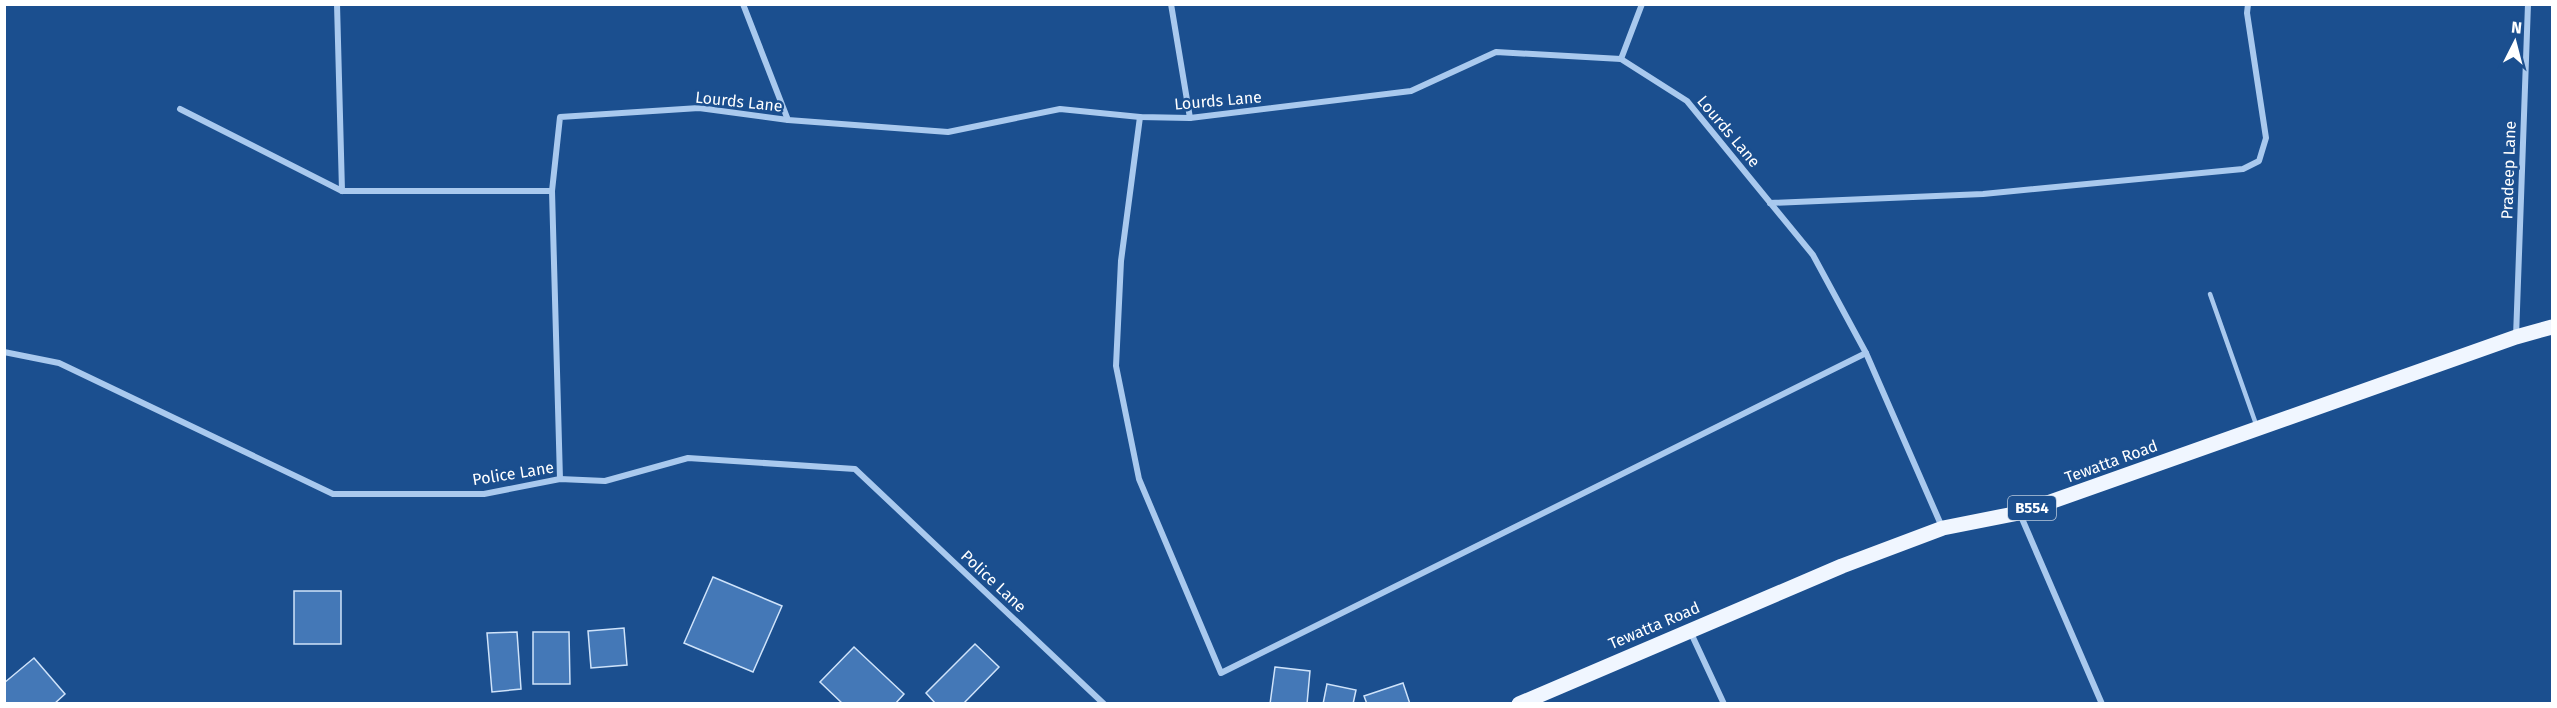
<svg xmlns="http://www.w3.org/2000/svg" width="2557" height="708" viewBox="0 0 2557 708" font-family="'Fira Sans',sans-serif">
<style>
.building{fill:#4478b7;stroke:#cfe3fa;stroke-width:1.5}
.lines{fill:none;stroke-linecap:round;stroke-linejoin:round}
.service{stroke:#a9c9ee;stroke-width:4.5}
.minor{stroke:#a9c9ee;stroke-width:6}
.primary{stroke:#f0f6ff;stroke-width:15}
.labels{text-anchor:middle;stroke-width:5;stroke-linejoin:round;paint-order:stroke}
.shield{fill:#1b4f8f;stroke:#bbcadd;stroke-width:1.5}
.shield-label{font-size:15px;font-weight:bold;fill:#fff}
.street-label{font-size:16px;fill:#fff;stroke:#1b4f8f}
</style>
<rect width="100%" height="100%" fill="#1b4f8f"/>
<g class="building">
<polygon points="713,577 782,606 753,672 684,643"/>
<rect x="294" y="591" width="47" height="53"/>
<polygon points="624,628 627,665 591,668 588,631"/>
<polygon points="517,632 521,689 492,692 487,633"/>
<polygon points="533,632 569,632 570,684 533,684"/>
<polygon points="975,644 999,667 963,704 936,704 926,693"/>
<polygon points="854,647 904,694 895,704 843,704 820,682"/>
<polygon points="34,658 65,694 54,704 4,704 4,683"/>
<polygon points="1275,667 1310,671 1307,704 1270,704"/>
<polygon points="1403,683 1410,704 1367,704 1364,696"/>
<polygon points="1327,684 1356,690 1353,704 1323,704"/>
</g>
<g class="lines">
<polyline class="service" points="2210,294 2257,427"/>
<g class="minor">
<polyline points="337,4 342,191 552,191"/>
<polyline points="743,4 788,120"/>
<polyline points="1171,4 1190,118"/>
<polyline points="1621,59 1642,4"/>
<polyline points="180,109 342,191"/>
<polyline points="1140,117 1121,261 1116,366 1139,479 1221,673 1866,353"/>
<polyline points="1770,203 1983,194 2243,169 2259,161 2266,138 2247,13 2248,4"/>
<polyline points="2516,337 2528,4"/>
<polyline points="4,352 59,363 333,494 484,494 560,479 605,481 688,458 855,469 1104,704"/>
<polyline points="560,479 552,191 560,117 699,108 788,120 948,132 1060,109 1140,117 1190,118 1411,91 1496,52 1621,59 1687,101 1813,255 1866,353 1942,527"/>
<polyline points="2020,514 2102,704"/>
<polyline points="1690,631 1724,704"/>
</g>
<polyline class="primary" points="1519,704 1842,566 1943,528 2019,513 2516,337 2552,327"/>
</g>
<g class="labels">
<rect class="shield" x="2008" y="496" width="48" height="24" rx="4.5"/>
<g class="shield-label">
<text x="2032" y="513">B554</text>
</g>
<g class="street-label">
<text transform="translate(1218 100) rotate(-5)" y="6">Lourds Lane</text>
<text transform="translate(739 101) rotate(6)" y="6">Lourds Lane</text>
<text transform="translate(1729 131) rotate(50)" y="6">Lourds Lane</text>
<text transform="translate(2508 170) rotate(-88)" y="6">Pradeep Lane</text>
<text transform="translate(2111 461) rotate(-20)" y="6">Tewatta Road</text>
<text transform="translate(513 473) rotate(-9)" y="6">Police Lane</text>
<text transform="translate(994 581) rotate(43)" y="6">Police Lane</text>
<text transform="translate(1654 625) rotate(-23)" y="6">Tewatta Road</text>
</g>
</g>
<rect width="2557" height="708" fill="none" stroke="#ffffff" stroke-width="12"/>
<g transform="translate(2515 42) rotate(6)" stroke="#1b4f8f" stroke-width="4.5" paint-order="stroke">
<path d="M0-4.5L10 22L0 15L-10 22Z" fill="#ffffff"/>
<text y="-9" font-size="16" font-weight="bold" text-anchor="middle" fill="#ffffff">N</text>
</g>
</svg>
